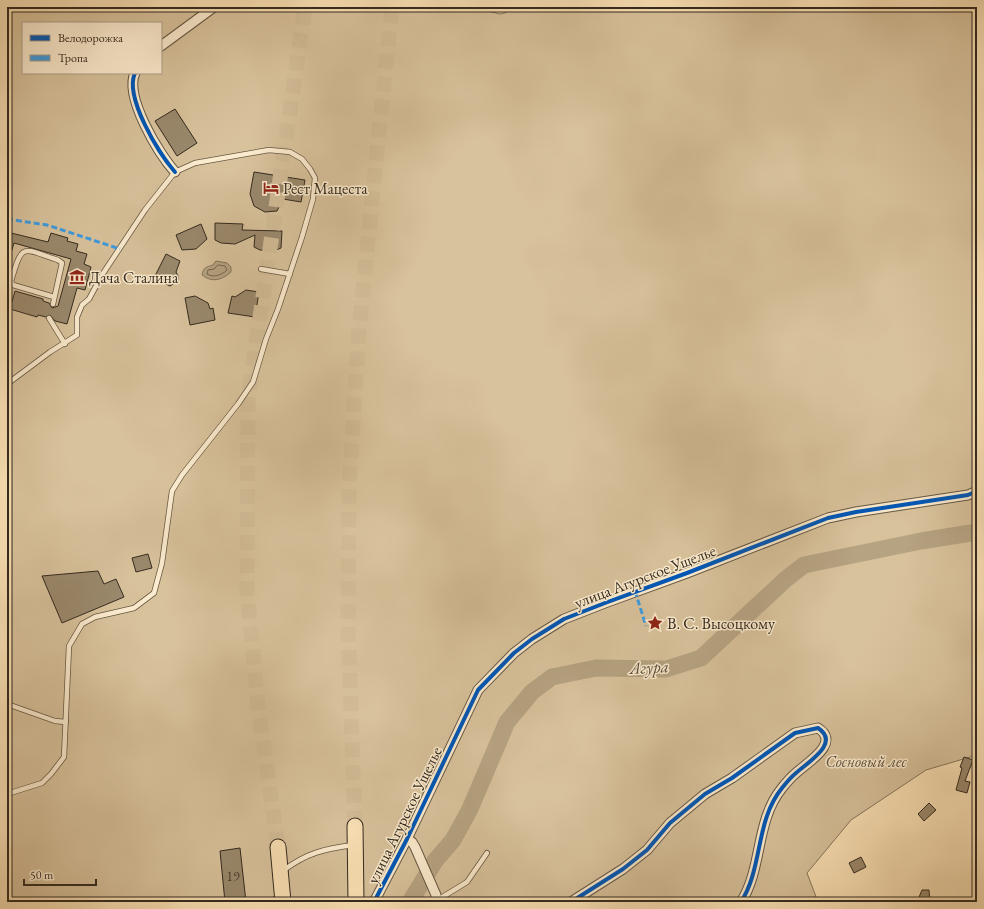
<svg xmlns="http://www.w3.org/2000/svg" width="984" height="909" viewBox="0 0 984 909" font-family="'EB Garamond',serif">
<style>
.green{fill:#d8c29c;stroke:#86765e;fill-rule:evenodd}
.water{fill:#b6a382;stroke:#82735a}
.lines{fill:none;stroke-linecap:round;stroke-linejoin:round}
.shore{stroke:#746650;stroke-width:1}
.river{stroke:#b6a382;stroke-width:17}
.building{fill:#9a896d;stroke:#332a1f}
.trunk-tunnel{stroke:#d2bc97;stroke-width:15;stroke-dasharray:15 8;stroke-linecap:butt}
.service-casing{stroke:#655844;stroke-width:6}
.minor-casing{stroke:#655844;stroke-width:11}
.trunk-casing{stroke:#332a1f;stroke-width:17}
.service{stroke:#fceccf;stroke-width:4.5}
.minor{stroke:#fceccf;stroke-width:9}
.trunk{stroke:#fae1b5;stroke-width:15}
.quiet{stroke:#3e9ce0;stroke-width:3;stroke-dasharray:6 3;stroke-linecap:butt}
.cycleway-casing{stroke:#fceccf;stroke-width:6}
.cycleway{stroke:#0057b8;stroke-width:4}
.labels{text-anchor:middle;stroke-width:3;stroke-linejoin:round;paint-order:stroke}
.number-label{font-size:14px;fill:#4d4232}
.poi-label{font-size:16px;fill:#332a1f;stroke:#fceccf;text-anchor:start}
.street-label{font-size:16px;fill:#332a1f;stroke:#fceccf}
.park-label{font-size:16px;font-style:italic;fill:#5c503e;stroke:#fceccf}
.water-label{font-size:17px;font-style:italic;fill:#5a4e3d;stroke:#fceccf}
</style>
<rect width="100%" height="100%" fill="#fae1b5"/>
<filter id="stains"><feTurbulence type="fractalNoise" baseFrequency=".005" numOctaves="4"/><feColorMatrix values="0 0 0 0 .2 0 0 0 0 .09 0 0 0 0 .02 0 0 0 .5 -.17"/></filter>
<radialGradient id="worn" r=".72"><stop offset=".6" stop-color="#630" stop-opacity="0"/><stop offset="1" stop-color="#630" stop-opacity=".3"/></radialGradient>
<path class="green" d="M 7,7 L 481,7 L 484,10 L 500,14 L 505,13 L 512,8 L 664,7 L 667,9 L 684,7 L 977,7 L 977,755 L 926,770 L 851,820 L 807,873 L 818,902 L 7,902 ZM 23,23 L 161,23 L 161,73 L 23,73 Z"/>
<path class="water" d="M 216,261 L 227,263 L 231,267 L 231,272 C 222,280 212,283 202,275 C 203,268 206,267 213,265 Z"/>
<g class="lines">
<path class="shore" d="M 218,265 L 225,266 L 227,270 C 222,275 213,278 207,274 L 208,270 L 214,269 Z"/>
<polyline class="river" points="410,902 435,861 453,840 470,809 507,722 532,692 552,677 596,668 666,669 701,658 786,579 804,565 921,541 977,532"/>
</g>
<g class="building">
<polygon points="175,109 197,143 177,156 155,121"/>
<polygon points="254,172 305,180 301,202 283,199 277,211 265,212 254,206 250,194"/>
<polygon points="215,223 243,224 242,230 282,231 281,248 274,251 260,250 254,247 255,235 235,244 221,243 215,240"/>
<polygon points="201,224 207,239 196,249 182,250 176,235"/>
<polygon points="7,232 48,242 51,233 68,238 67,241 78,244 76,251 87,254 84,264 91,267 85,290 77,288 67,324 55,321 50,315 46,317 38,315 37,317 10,309 15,291 43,299 43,301 49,303 52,308 58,306 71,259 14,243 9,260 7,260"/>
<polygon points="166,254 180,261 176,272 178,276 178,281 170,286 154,278"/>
<polygon points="246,290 259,292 255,317 228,313 232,296 235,297"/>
<polygon points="195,296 208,303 210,309 213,308 215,320 190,325 185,298"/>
<polygon points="148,554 152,568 136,572 132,558"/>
<polygon points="98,571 104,584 116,579 124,597 62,623 42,576"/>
<polygon points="964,757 973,760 965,781 970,782 967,793 956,790 962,768 960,767"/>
<polygon points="929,803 936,810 924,821 918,814"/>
<polygon points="240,848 246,902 225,902 220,851"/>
<polygon points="861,857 866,867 854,873 849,863"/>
<polygon points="922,890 929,890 930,902 917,902"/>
</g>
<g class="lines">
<g class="trunk-tunnel">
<polyline points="355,826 348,626 349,488 359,328 392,7"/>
<polyline points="278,847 258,705 247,591 248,400 305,7"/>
</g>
<defs>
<g id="service">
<polyline points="261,269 290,274"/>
<path d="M 53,304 L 62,263 L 58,260 C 21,248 23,242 11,281 L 13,285 L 54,297"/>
<polyline points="49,318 65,344"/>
<polyline points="7,384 50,352 77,335 77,317 82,305 89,299 102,275 145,210 175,172 195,163 269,150 290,152 302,159 310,169 315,178 313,199 302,237 278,309 266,339 253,382 238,404 182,475 172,491 162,563 154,593 134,608 95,617 82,624 69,646 64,757 51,774 42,783 7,794"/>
<polyline points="7,704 55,721 66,722"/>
<path d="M 284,870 C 307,853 324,849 353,845"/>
<polyline points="436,901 467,882 487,853"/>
<polyline points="267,902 281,897"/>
</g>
<g id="minor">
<polyline points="161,46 214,7"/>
<path d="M 135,73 C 124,97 159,154 175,172"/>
<polyline points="407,839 412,842 415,847 436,895 436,902"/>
<polyline points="374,902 407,839 478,690 514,653 532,639 564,619 605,603 687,573 828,518 856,512 968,495 977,491"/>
<path d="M 571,902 L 623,869 L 647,850 L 670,823 L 705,794 L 732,778 L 795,733 L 818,728 C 841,743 808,762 796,773 C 791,777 786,783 782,788 C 755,821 763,868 741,902"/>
</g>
<g id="trunk">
<polyline points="355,826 356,902"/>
<polyline points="278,847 283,902"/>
</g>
</defs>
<use href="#service" class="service-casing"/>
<use href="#minor" class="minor-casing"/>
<use href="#trunk" class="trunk-casing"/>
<use href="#service" class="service"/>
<use href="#minor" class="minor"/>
<use href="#trunk" class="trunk"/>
<g class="quiet">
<polyline points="7,219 47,225 120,249"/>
<polyline points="635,591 646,626"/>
</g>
<defs>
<g id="cycleway">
<path d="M 135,73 C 124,97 159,154 175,172"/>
<polyline points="374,902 407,839 478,690 514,653 532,639 564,619 605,603 687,573 828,518 856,512 968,495 977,491"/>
<path d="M 571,902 L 623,869 L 647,850 L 670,823 L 705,794 L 732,778 L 795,733 L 818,728 C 841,743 808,762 796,773 C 791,777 786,783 782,788 C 755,821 763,868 741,902"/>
</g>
</defs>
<use href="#cycleway" class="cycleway-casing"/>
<use href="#cycleway" class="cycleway"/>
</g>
<defs>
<symbol id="hotel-bare" viewBox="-9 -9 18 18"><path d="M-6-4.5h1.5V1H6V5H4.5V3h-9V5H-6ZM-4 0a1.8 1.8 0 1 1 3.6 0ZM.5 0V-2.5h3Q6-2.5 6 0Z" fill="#8f2418" stroke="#fceccf" stroke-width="2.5" paint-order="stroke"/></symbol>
<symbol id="museum-bare" viewBox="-9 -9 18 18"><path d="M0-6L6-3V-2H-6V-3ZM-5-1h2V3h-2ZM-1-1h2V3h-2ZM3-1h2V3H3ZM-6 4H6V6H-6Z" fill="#8f2418" stroke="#fceccf" stroke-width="2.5" paint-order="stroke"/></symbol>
<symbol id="sight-bare" viewBox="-9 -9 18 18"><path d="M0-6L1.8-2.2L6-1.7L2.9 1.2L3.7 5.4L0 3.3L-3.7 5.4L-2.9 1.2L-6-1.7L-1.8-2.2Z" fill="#8f2418" stroke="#fceccf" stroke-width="2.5" paint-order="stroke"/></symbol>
</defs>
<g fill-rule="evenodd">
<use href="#hotel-bare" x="260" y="177" width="22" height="22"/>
<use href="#museum-bare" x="66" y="266" width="22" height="22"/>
<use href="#sight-bare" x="644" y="612" width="22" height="22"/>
</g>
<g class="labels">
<g class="number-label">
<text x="233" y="881">19</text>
</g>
<g class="poi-label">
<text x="283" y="194">Рест Мацеста</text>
<text x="89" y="283">Дача Сталина</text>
<text x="667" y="629">В. С. Высоцкому</text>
</g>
<g class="street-label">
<text transform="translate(645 576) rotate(-21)" y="6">улица Агурское Ущелье</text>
<text transform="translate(404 815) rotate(-64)" y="6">улица Агурское Ущелье</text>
</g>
<g class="park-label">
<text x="866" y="767">Сосновый лес</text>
</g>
<g class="water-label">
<text transform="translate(649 667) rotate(-3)" y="6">Агура</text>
</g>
</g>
<rect width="984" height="909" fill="none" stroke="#fae1b5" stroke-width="24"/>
<rect x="8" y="8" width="968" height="893" fill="none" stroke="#332a1f" stroke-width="2"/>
<rect x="12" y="12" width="960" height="885" fill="none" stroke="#332a1f"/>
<rect x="22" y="22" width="140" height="52" fill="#fceccf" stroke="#ac9e89"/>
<rect x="30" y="35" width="20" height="6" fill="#0057b8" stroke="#ac9e89"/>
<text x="58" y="42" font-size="12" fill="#332a1f">Велодорожка</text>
<rect x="30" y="55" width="20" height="6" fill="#3e9ce0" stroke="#ac9e89"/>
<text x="58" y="62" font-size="12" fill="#332a1f">Тропа</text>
<path d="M24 879v6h72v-6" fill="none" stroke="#332a1f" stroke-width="2"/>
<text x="30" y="879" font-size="12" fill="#332a1f" stroke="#fceccf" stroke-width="3" paint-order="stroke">50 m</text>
<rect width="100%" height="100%" filter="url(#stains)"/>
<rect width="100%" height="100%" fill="url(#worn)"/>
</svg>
